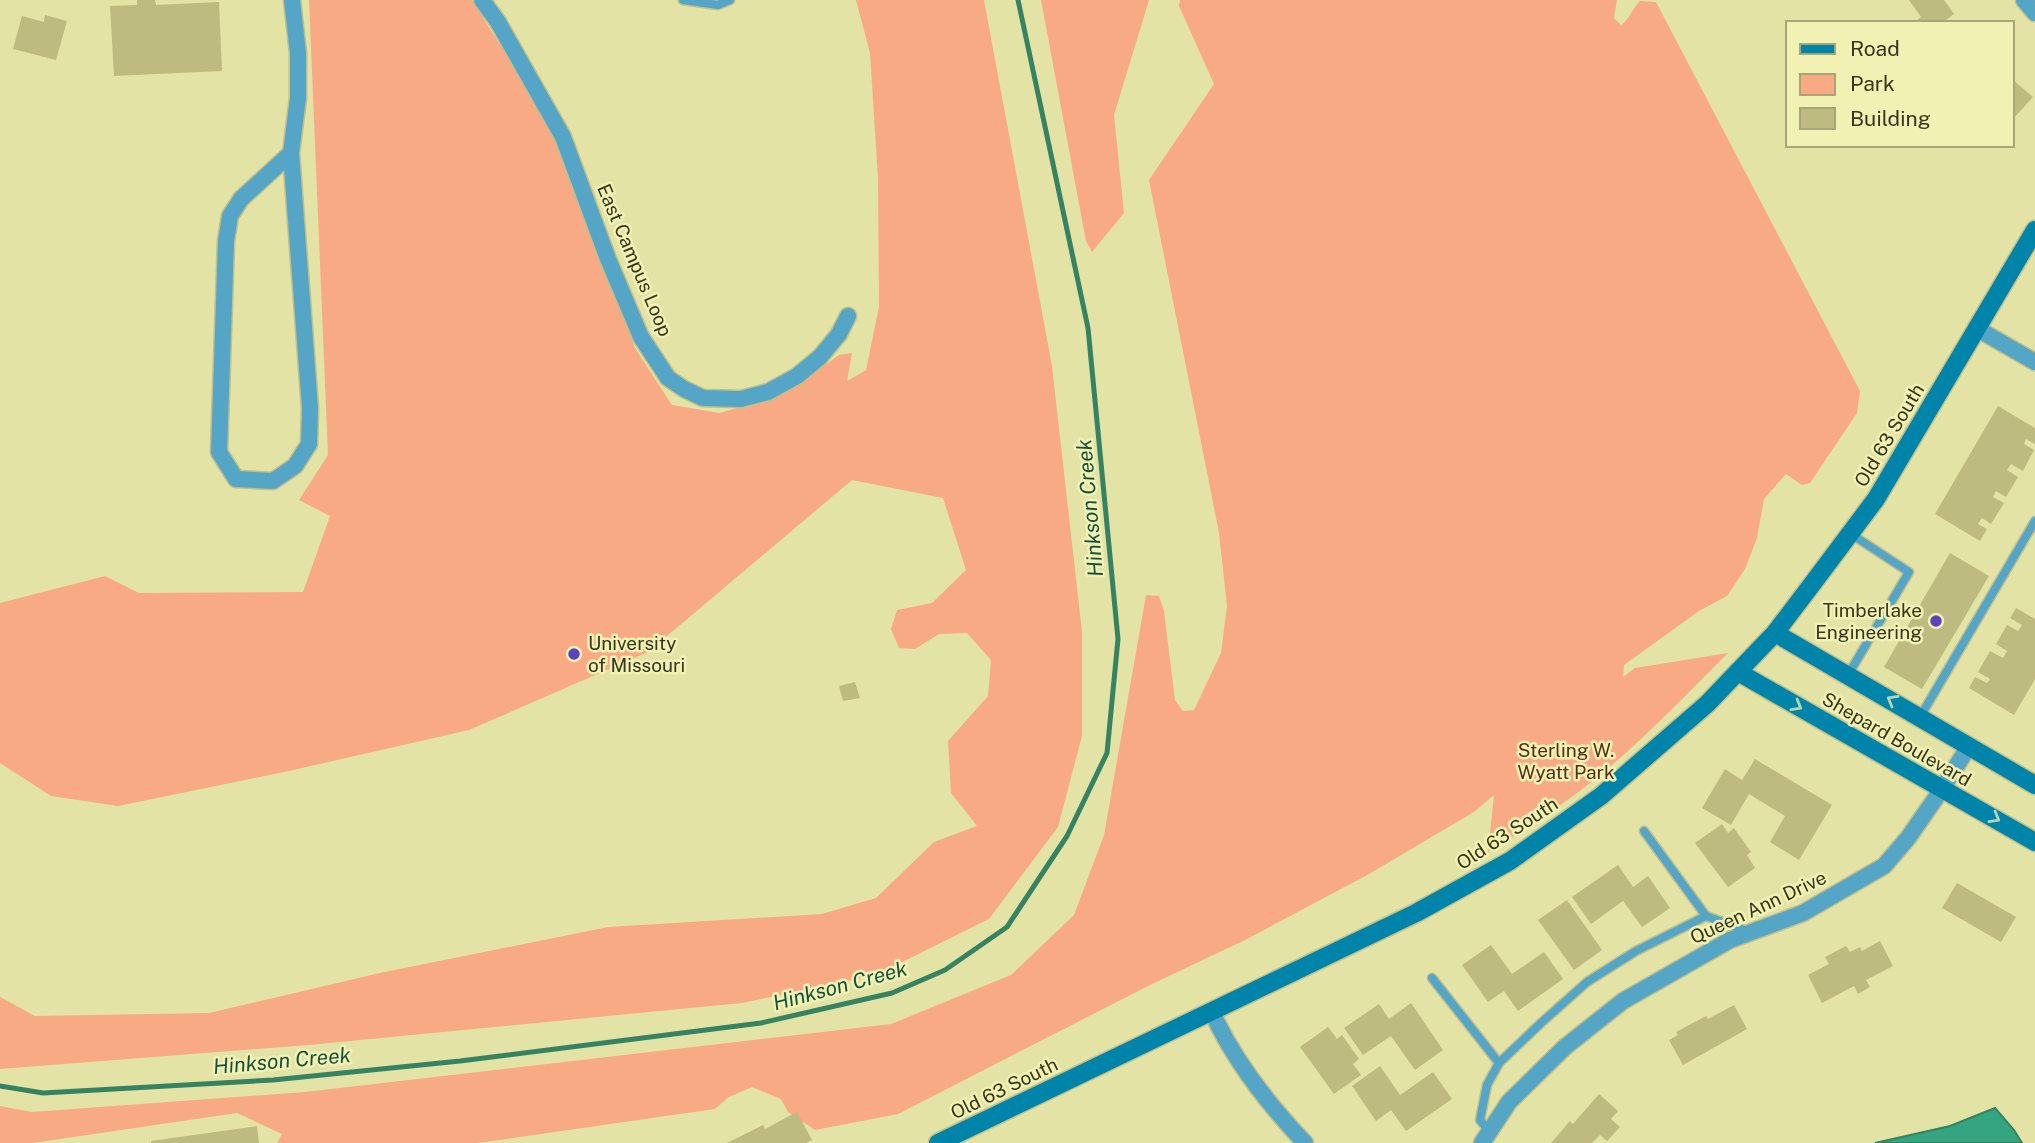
<svg xmlns="http://www.w3.org/2000/svg" width="2035" height="1143" viewBox="0 0 2035 1143" font-family="'Public Sans',sans-serif">
<style>
.green{fill:#f8aa84}
.water{fill:#34a580;stroke:#358362;stroke-width:2}
.lines{fill:none;stroke-linecap:round;stroke-linejoin:round}
.stream{stroke:#358362;stroke-width:5}
.building{fill:#bdbb7f}
.lane-casing{stroke:#c1c08b;stroke-width:11}
.street-casing{stroke:#c1c08b;stroke-width:19}
.secondary-casing{stroke:#c1c08b;stroke-width:21}
.lane{stroke:#55a5c6;stroke-width:8}
.street{stroke:#55a5c6;stroke-width:16}
.secondary{stroke:#0084aa;stroke-width:18}
.oneway{stroke:#b5d6b1}
.poi-dot{fill:#5c43bb;stroke:#f1f1b3;stroke-width:2.5}
.labels{text-anchor:middle;stroke-width:5;stroke-linejoin:round;paint-order:stroke}
.street-label{font-size:19px;fill:#36351d;stroke:#f1f1b3}
.poi-label{font-size:19px;fill:#36351d;stroke:#f1f1b3;text-anchor:end}
.park-label{font-size:19px;fill:#562d17;stroke:#f1f1b3}
.water-label{font-size:21px;font-style:italic;fill:#15513d;stroke:#f1f1b3}
</style>
<rect width="100%" height="100%" fill="#e4e3a6"/>
<g class="green">
<polygon points="309,0 472,0 558,138 635,348 672,405 720,413 786,393 839,355 852,353 847,381 866,370 879,307 878,178 870,53 856,0 984,0 1052,366 1082,632 1082,736 1058,827 989,919 876,975 742,1003 309,1045 0,1069 0,997 35,1016 209,1013 380,973 608,927 822,914 876,898 934,842 977,826 951,793 948,741 988,696 991,660 967,633 939,634 915,649 899,648 891,629 897,610 932,603 966,570 943,498 852,480 648,652 469,730 289,771 118,806 51,796 0,763 0,603 105,576 139,593 303,592 330,516 299,500 328,455"/>
<polygon points="1041,0 1149,0 1114,115 1124,213 1092,252 1086,241"/>
<path d="M 1180,0 L 1617,0 L 1614,18 L 1621,25 C 1630,19 1632,9 1640,1 L 1656,2 L 1860,391 L 1857,413 L 1810,483 L 1802,485 L 1786,474 L 1764,499 L 1757,538 L 1745,569 L 1727,596 L 1699,611 L 1624,665 L 1623,677 L 1635,668 L 1728,653 C 1686,695 1645,738 1599,776 C 1564,804 1527,829 1488,852 L 1494,795 L 1474,812 L 1369,874 L 1245,940 L 1148,986 L 898,1114 L 815,1130 L 788,1112 L 781,1099 L 752,1087 L 729,1097 L 715,1109 L 478,1143 L 277,1143 L 282,1134 L 237,1113 L 33,1143 L 0,1143 L 0,1106 L 32,1112 L 305,1092 L 891,1024 L 1011,975 L 1074,915 L 1104,835 L 1146,595 L 1159,596 L 1164,611 L 1175,700 L 1183,711 L 1194,710 L 1221,653 L 1227,606 L 1219,533 L 1149,180 L 1214,84 L 1179,6 Z"/>
</g>
<polygon class="water" points="1995,1108 2014,1130 2022,1143 1875,1143 1950,1126"/>
<g class="lines">
<polyline class="stream" points="0,1086 43,1093 273,1080 460,1061 761,1023 892,993 945,970 1007,927 1067,836 1107,753 1118,639 1088,328 1018,0"/>
</g>
<g class="building">
<polygon points="137,0 155,0 156,5 219,2 222,71 114,76 110,6 137,5"/>
<polygon points="1909,0 1944,0 1954,14 1942,23 1913,23 1921,17"/>
<polygon points="45,15 67,21 56,60 13,49 22,16 44,22"/>
<polygon points="2012,79 2033,97 2012,120"/>
<polygon points="1998,406 2035,428 2035,444 2026,439 2024,444 2034,450 2023,471 2011,464 2007,470 2018,477 2006,497 1996,491 1993,497 2004,503 1991,524 1982,518 1978,524 1987,529 1980,541 1935,514"/>
<polygon points="1950,553 1989,576 1922,689 1884,667"/>
<polygon points="2016,608 2035,619 2035,679 2014,715 1969,688 1975,677 1987,683 1990,679 1978,672 1990,651 2003,658 2007,651 1996,644 2007,625 2018,631 2022,625 2010,618"/>
<polygon points="855,682 860,698 843,701 839,686"/>
<polygon points="1755,759 1832,805 1799,860 1770,842 1785,816 1749,794 1731,825 1702,808 1725,769 1742,780"/>
<polygon points="1722,824 1728,833 1734,828 1751,852 1747,855 1755,868 1728,887 1695,843"/>
<polygon points="1618,865 1633,887 1648,876 1670,908 1642,927 1623,901 1591,924 1572,897"/>
<polygon points="1957,883 2016,917 2001,942 1942,908"/>
<polygon points="1567,900 1602,950 1574,970 1538,920"/>
<polygon points="1880,941 1893,966 1866,980 1870,987 1858,994 1854,986 1822,1003 1808,975 1829,964 1825,957 1846,946 1850,952 1860,947 1862,951"/>
<polygon points="1491,945 1512,974 1544,952 1563,979 1518,1011 1504,991 1488,1002 1462,965"/>
<polygon points="1411,1003 1443,1050 1415,1070 1391,1036 1363,1055 1344,1028 1379,1004 1389,1019"/>
<polygon points="1734,1005 1747,1029 1683,1065 1669,1040 1678,1035 1676,1032 1706,1016 1708,1019"/>
<polygon points="1328,1027 1337,1039 1342,1035 1359,1059 1353,1064 1361,1075 1334,1094 1300,1047"/>
<polygon points="1380,1066 1400,1095 1433,1072 1452,1099 1406,1131 1391,1110 1376,1121 1352,1086"/>
<polygon points="1599,1094 1618,1111 1611,1119 1620,1127 1607,1141 1600,1135 1592,1143 1551,1143 1570,1121 1573,1124"/>
<polygon points="797,1112 812,1140 806,1143 727,1143 763,1125 765,1129"/>
<polygon points="257,1126 259,1143 151,1143 151,1141"/>
</g>
<g class="lines">
<defs>
<g id="lane">
<polyline points="683,0 718,5 730,0"/>
<polyline points="1848,675 1909,572 1851,534"/>
<polyline points="1920,717 2035,521"/>
<polyline points="1644,831 1706,916"/>
<polyline points="1432,978 1499,1063"/>
<polyline points="1489,1131 1480,1120 1487,1085 1499,1063 1541,1023 1587,982 1636,951 1706,916 1747,931"/>
</g>
<g id="street">
<polyline points="482,0 498,22 563,137 608,259 641,337 668,378 684,389 703,398 741,399 768,392 797,376 820,357 839,334 848,316"/>
<polyline points="2024,0 2035,13"/>
<polyline points="291,153 241,199 230,216 226,241 219,452 236,479 273,481 295,466 309,444 310,408 291,153 298,98 298,53 292,0"/>
<polyline points="1976,328 2035,362"/>
<path d="M 1212,1012 C 1234,1061 1268,1104 1305,1143"/>
<polyline points="1482,1143 1509,1102 1565,1047 1623,1001 1730,940 1803,913 1884,866 1908,838 1942,789 1969,746"/>
</g>
<g id="secondary">
<polyline points="1775,633 2035,785"/>
<polyline points="1738,672 2035,842"/>
<polyline points="938,1143 1416,913 1510,861 1601,796 1707,704 1775,633 1813,583 1876,499 2035,230"/>
</g>
</defs>
<use href="#lane" class="lane-casing"/>
<use href="#street" class="street-casing"/>
<use href="#secondary" class="secondary-casing"/>
<use href="#lane" class="lane"/>
<use href="#street" class="street"/>
<use href="#secondary" class="secondary"/>
</g>
<defs><path id="oneway-chevron" d="M-2-3.5L2.5 0L-2 3.5" fill="none" stroke-width="1.6" stroke-linecap="round" stroke-linejoin="round" transform="scale(1.75)"/></defs>
<g class="oneway">
<use href="#oneway-chevron" transform="translate(1892 700) rotate(-150)"/>
<use href="#oneway-chevron" transform="translate(1797 706) rotate(30)"/>
<use href="#oneway-chevron" transform="translate(1995 818) rotate(30)"/>
</g>
<g class="poi-dot">
<circle cx="1936" cy="621" r="7"/>
<circle cx="574" cy="654" r="7"/>
</g>
<g class="labels">
<g class="street-label">
<text transform="translate(635 260) rotate(67)" y="7">East Campus Loop</text>
<text transform="translate(1889 435) rotate(-59)" y="7">Old 63 South</text>
<text transform="translate(1897 739) rotate(30)" y="7">Shepard Boulevard</text>
<text transform="translate(1507 833) rotate(-33)" y="7">Old 63 South</text>
<text transform="translate(1758 907) rotate(-25)" y="7">Queen Ann Drive</text>
<text transform="translate(1004 1088) rotate(-26)" y="7">Old 63 South</text>
</g>
<g class="poi-label">
<text x="1922" y="617">Timberlake<tspan x="1922" dy="22">Engineering</tspan></text>
<text x="588" y="650" text-anchor="start">University<tspan x="588" dy="22">of Missouri</tspan></text>
</g>
<g class="park-label">
<text x="1566" y="757">Sterling W.<tspan x="1566" dy="22">Wyatt Park</tspan></text>
</g>
<g class="water-label">
<text transform="translate(1090 508) rotate(-95)" y="7">Hinkson Creek</text>
<text transform="translate(840 986) rotate(-15)" y="7">Hinkson Creek</text>
<text transform="translate(282 1061) rotate(-5)" y="7">Hinkson Creek</text>
</g>
</g>
<rect x="1786" y="21" width="228" height="126" fill="#f1f1b3" stroke="#a6a677" stroke-width="2"/>
<rect x="1800" y="44" width="35" height="10" fill="#0084aa" stroke="#a6a677" stroke-width="2"/>
<text x="1850" y="56" font-size="21" fill="#36351d">Road</text>
<rect x="1800" y="74" width="35" height="21" fill="#f8aa84" stroke="#a6a677" stroke-width="2"/>
<text x="1850" y="91" font-size="21" fill="#36351d">Park</text>
<rect x="1800" y="108" width="35" height="21" fill="#bdbb7f" stroke="#a6a677" stroke-width="2"/>
<text x="1850" y="126" font-size="21" fill="#36351d">Building</text>
</svg>
